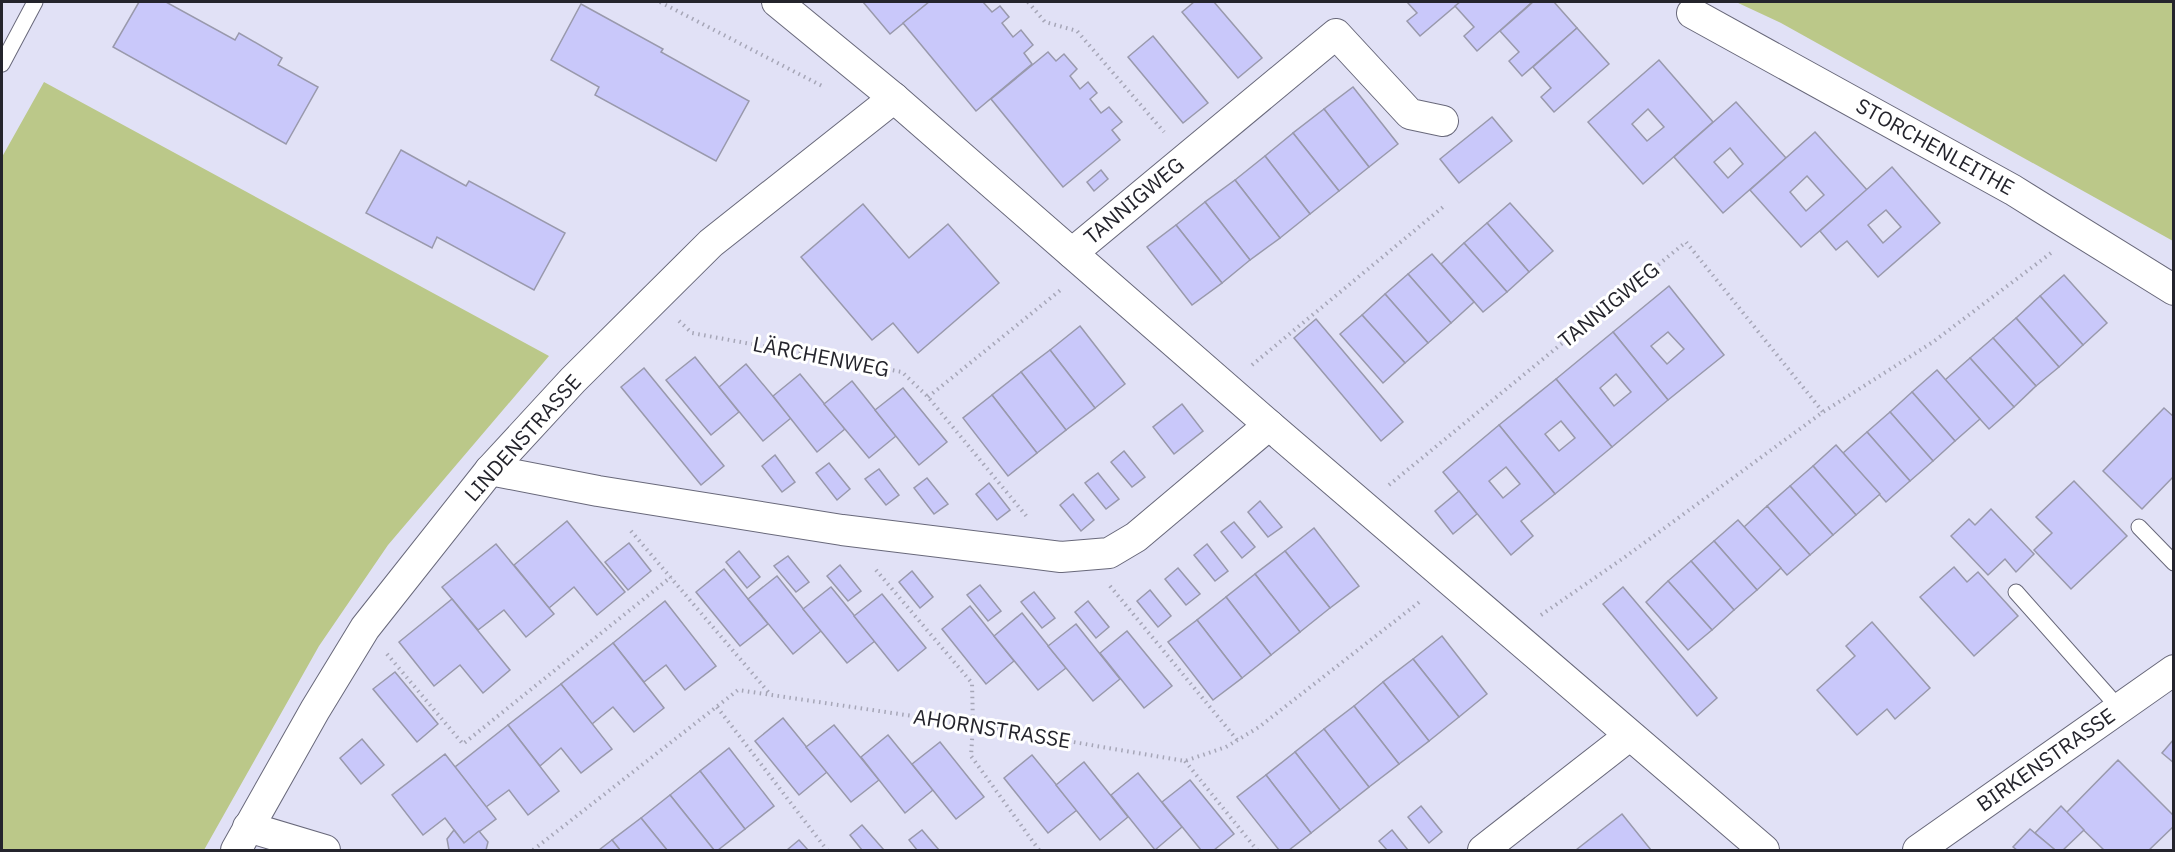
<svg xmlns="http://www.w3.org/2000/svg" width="2175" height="852" viewBox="0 0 2175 852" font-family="'IBM Plex Sans',sans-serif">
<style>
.green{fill:#bbc889}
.building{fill:#c9c8fa;stroke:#9999ac;stroke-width:1.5;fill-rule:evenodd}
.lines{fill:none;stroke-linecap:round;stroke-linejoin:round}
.lane-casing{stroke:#68687a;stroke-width:17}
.street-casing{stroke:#68687a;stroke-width:32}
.path{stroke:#a6a6b7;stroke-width:4;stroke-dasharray:1.5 4.5;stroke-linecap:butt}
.lane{stroke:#fff;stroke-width:15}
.street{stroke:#fff;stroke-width:30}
.labels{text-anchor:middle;stroke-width:6;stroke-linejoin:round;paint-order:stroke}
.street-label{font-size:21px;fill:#24242c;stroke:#fff}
</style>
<rect width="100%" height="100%" fill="#e1e1f6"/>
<g class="green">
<polygon points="1736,2 2173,2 2173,241 1781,23"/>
<polygon points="44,82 549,356 388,545 319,646 204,850 2,850 2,157"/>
</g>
<g class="building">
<polygon points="139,2 166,2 235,40 239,33 282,58 278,65 318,87 286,144 113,47"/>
<polygon points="863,2 929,2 890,34"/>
<polygon points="929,2 983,2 992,12 1000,6 1009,17 1002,23 1013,37 1021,30 1033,45 1024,53 1032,64 976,111 903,23"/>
<polygon points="1194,2 1214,2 1262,58 1238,78 1182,12"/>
<polygon points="1407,2 1460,2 1420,36 1407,21 1417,13"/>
<polygon points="1460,2 1530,2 1531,3 1477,51 1464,36 1474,27 1455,6"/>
<polygon points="1533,2 1554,2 1577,28 1522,76 1509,61 1519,52 1500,31"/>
<polygon points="581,4 663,49 661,52 749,101 716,161 595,95 599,87 551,60"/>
<polygon points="1577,28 1609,64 1554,112 1541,97 1551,88 1533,67"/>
<polygon points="1153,36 1208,103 1183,123 1128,57"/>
<polygon points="1048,52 1056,61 1064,54 1077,69 1070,76 1080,89 1088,82 1097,93 1090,99 1101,113 1109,107 1122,122 1112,130 1120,140 1063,187 991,99"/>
<path d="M 1659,60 L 1713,122 L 1643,184 L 1588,122 ZM 1648,109 L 1664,127 L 1647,141 L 1632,124 Z"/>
<polygon points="1353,87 1398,144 1369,167 1324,109"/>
<path d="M 1736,102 L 1786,158 L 1723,213 L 1674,157 ZM 1730,148 L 1743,164 L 1728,178 L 1714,162 Z"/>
<polygon points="1324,109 1369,167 1339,191 1293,133"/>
<polygon points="1492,117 1512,141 1459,183 1440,159"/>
<path d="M 1815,132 L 1867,190 L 1801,247 L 1750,190 ZM 1807,176 L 1824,195 L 1806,211 L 1790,192 Z"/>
<polygon points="1293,133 1339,191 1310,214 1265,156"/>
<polygon points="401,150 466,186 469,181 565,233 534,290 437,237 432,248 366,213"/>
<polygon points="1265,156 1310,214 1280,238 1235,180"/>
<path d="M 1892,167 L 1940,223 L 1878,277 L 1847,241 L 1836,250 L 1820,231 ZM 1886,210 L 1901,227 L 1883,243 L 1868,225 Z"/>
<polygon points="1101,170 1108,179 1094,191 1087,182"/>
<polygon points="1235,180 1280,238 1250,260 1205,202"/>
<polygon points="1205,202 1250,260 1222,283 1176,225"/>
<polygon points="1510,203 1553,251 1529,272 1487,223"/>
<polygon points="863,204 909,258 948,224 999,283 918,353 893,323 872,340 801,257"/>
<polygon points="1487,223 1529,272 1507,292 1464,243"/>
<polygon points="1176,225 1222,283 1192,305 1147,247"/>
<polygon points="1464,243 1507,292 1483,312 1441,264"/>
<polygon points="1432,254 1474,302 1451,323 1408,274"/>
<polygon points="1408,274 1451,323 1428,343 1385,294"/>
<polygon points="2064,275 2107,323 2083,345 2040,296"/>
<path d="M 1669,286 L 1724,355 L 1668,400 L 1613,332 ZM 1668,332 L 1684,349 L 1667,364 L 1651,346 Z"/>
<polygon points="1385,294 1428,343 1405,363 1362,315"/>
<polygon points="2040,296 2083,345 2059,367 2016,318"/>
<polygon points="1362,315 1405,363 1383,383 1340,334"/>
<polygon points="2016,318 2059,367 2036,386 1993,338"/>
<polygon points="1316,319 1403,422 1381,441 1294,338"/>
<polygon points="1080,326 1125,384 1095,408 1050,350"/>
<path d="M 1613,332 L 1668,400 L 1612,447 L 1556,379 ZM 1616,374 L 1631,392 L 1614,406 L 1600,388 Z"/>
<polygon points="1993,338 2036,386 2014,407 1970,358"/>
<polygon points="1050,350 1095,408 1066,430 1021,372"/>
<polygon points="695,357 739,412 711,435 666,380"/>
<polygon points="1970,358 2014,407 1989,429 1945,380"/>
<polygon points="746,364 791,418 763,441 719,387"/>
<polygon points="644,368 724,466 701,485 621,387"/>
<polygon points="1937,370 1980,419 1955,441 1912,392"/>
<polygon points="1021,372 1066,430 1037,453 992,395"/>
<polygon points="800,374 845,429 817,452 773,396"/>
<path d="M 1556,379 L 1612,447 L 1555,494 L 1499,425 ZM 1561,421 L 1575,438 L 1559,451 L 1545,434 Z"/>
<polygon points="852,381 896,436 869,458 824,404"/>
<polygon points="903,388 947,442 919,465 875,410"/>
<polygon points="1912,392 1955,441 1933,461 1890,412"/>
<polygon points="992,395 1037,453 1008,476 963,418"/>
<polygon points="1182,404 1203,431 1174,454 1153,427"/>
<polygon points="2164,408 2174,417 2174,476 2142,509 2103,471"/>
<polygon points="1890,412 1933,461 1910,481 1867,432"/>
<path d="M 1499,425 L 1555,494 L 1521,521 L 1533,536 L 1511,555 L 1443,472 ZM 1506,467 L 1520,484 L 1503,498 L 1489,481 Z"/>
<polygon points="1867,432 1910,481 1886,502 1843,453"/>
<polygon points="1836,445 1880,494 1856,515 1813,466"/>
<polygon points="1124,451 1145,477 1132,487 1111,462"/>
<polygon points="775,455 795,482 782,492 762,466"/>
<polygon points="829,463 850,489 837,500 816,473"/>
<polygon points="1813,466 1856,515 1833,535 1790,486"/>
<polygon points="879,469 899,495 886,505 865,479"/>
<polygon points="1098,473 1119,499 1106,509 1085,483"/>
<polygon points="927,478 948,504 934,514 914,488"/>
<polygon points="2074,481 2127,536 2071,589 2034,550 2052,533 2036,517"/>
<polygon points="989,483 1010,510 997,520 976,494"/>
<polygon points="1790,486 1833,535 1810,555 1767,506"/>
<polygon points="1459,491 1477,514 1453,534 1435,511"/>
<polygon points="1073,494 1094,520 1081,531 1060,505"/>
<polygon points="1260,501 1282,527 1268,537 1248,512"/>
<polygon points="1767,506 1810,555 1787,575 1744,527"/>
<polygon points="1991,509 2034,554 2016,572 2005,559 1988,575 1951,536 1969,519 1975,525"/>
<polygon points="1738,520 1781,568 1757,590 1714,541"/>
<polygon points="567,521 625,592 597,615 574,587 549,608 514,565"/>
<polygon points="1234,522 1255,547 1242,558 1221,532"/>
<polygon points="1314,528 1359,586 1330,608 1285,551"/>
<polygon points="1714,541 1757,590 1734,610 1691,561"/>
<polygon points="629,543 651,571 628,590 605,562"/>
<polygon points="496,544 554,614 526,637 504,610 478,630 442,587"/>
<polygon points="1207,544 1228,571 1215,581 1194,555"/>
<polygon points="739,551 760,577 747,588 726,562"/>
<polygon points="1285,551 1330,608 1300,632 1255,574"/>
<polygon points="788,556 809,582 796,592 774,566"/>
<polygon points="1691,561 1734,610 1712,630 1668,581"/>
<polygon points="840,565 861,591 848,601 827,576"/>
<polygon points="1954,567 1967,582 1978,572 2018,616 1974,656 1920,597"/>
<polygon points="1178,568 1200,594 1186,605 1165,579"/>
<polygon points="724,569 768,624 740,646 696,592"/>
<polygon points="912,571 933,597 920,608 899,582"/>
<polygon points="1255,574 1300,632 1271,655 1226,597"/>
<polygon points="777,576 821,631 793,654 748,599"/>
<polygon points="1668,581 1712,630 1688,650 1646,602"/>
<polygon points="980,585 1001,611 988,621 967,595"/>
<polygon points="831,587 875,641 847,663 803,609"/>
<polygon points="1623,587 1717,698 1697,716 1603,604"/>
<polygon points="1150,590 1171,616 1158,627 1137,601"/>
<polygon points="1034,592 1055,618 1042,628 1021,602"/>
<polygon points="882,594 926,648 898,671 854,616"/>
<polygon points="1226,597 1271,655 1242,678 1197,620"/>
<polygon points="452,599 510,670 483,693 460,665 434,686 399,642"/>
<polygon points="665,601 716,666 685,690 666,665 644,682 613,643"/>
<polygon points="1088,601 1109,627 1096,638 1075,612"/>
<polygon points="970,606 1014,661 986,684 942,629"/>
<polygon points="1022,613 1066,668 1038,690 994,636"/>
<polygon points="1197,620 1242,678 1213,700 1168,642"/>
<polygon points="1872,622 1930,688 1895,719 1887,709 1857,735 1817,690 1855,656 1846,646"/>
<polygon points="1076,624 1120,679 1093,701 1048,646"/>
<polygon points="1127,631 1172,686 1144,708 1100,653"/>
<polygon points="1442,636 1487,694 1459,717 1413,659"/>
<polygon points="613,643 664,708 634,732 613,707 592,724 561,684"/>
<polygon points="1413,659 1459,717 1429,741 1383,682"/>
<polygon points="395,672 438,724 417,742 373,689"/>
<polygon points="1383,682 1429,741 1399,764 1354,706"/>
<polygon points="561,684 612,749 581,773 561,748 540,766 508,725"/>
<polygon points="1354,706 1399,764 1369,787 1324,729"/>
<polygon points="783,718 827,772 799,795 755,741"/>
<polygon points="508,725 559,791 528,815 509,790 486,807 455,767"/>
<polygon points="834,725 879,780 851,802 806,747"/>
<polygon points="1324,729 1369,787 1340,810 1295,752"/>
<polygon points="888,735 933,790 905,813 861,757"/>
<polygon points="362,739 384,765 361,784 340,758"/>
<polygon points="2174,739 2174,763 2162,753"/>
<polygon points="940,742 984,797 956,819 912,764"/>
<polygon points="729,748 774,806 745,829 700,771"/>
<polygon points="1295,752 1340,810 1311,833 1266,775"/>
<polygon points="445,754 496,819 464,843 445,818 423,835 392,795"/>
<polygon points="1032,755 1077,810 1048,833 1004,778"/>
<polygon points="2118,760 2174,816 2174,826 2149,850 2104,850 2066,813"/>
<polygon points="1084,762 1128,817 1100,840 1056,785"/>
<polygon points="700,771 745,829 718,850 714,850 670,795"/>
<polygon points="1138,773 1182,827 1155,850 1111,795"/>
<polygon points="1266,775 1311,833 1289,850 1279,850 1237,797"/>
<polygon points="1190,780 1234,834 1214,850 1201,850 1162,802"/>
<polygon points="670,795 714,850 667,850 641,818"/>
<polygon points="1421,806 1442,832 1429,843 1408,817"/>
<polygon points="2061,806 2084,830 2063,850 2055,850 2035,833"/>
<polygon points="1622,814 1651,850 1576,850"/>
<polygon points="641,818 667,850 620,850 612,840"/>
<polygon points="862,825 884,850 862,850 850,835"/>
<polygon points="2030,829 2054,849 2053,850 2017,850 2013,847"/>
<polygon points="454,830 464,843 479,831 488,842 486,850 449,850 447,839"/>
<polygon points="922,830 939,850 917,850 909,840"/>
<polygon points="1392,830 1408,850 1387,850 1379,841"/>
<polygon points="612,840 620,850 599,850"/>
<polygon points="799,840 808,850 787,850"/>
</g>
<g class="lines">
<defs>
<g id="lane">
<polyline points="2,64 35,2"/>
<polyline points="2139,527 2174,563"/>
<polyline points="2016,592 2119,708"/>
</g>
<g id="street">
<polyline points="777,2 894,98 1269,425 1764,850"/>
<polyline points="1692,13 2013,190 2174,290"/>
<polyline points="1072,253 1336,34 1410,114 1443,121"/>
<polyline points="490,470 598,491 842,530 1061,557 1109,553 1136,537 1269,425"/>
<polyline points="248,827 325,850"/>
<polyline points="236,850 315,710 365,628 490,470 573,380 711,243 894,98"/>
<polyline points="1483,850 1629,736"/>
<polyline points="1918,850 2174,670"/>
</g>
</defs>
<use href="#lane" class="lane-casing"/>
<use href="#street" class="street-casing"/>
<g class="path">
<polyline points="660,2 824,87"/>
<polyline points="1028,2 1045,22 1077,31 1164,132"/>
<polyline points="679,321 692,333 902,372 928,397 1028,518"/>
<polyline points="1252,365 1443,207"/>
<polyline points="928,397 1063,288"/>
<polyline points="1389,485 1686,242 1823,412"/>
<polyline points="631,531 770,694"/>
<polyline points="876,570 972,683 973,725 971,756 1039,850"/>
<polyline points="1110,586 1238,741"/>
<polyline points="1541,615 1625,557 1823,412 1933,342 2051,253"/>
<polyline points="387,654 463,744 671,577"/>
<polyline points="717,707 827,850"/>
<polyline points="1185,761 1257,850"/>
<polyline points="533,850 738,690 973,725 1185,761 1226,747 1259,727 1422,600"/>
</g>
<use href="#lane" class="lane"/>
<use href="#street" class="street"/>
</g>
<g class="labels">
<g class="street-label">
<text transform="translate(1935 147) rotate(29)" y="7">STORCHENLEITHE</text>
<text transform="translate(1134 201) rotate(-40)" y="7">TANNIGWEG</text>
<text transform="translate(1609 305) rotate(-39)" y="7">TANNIGWEG</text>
<text transform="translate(821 357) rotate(11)" y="7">LÄRCHENWEG</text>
<text transform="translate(523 438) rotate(-48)" y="7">LINDENSTRASSE</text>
<text transform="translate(992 729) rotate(9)" y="7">AHORNSTRASSE</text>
<text transform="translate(2046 760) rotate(-35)" y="7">BIRKENSTRASSE</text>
</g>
</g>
<rect width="2175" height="852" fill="none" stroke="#24242c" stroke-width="6"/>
</svg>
